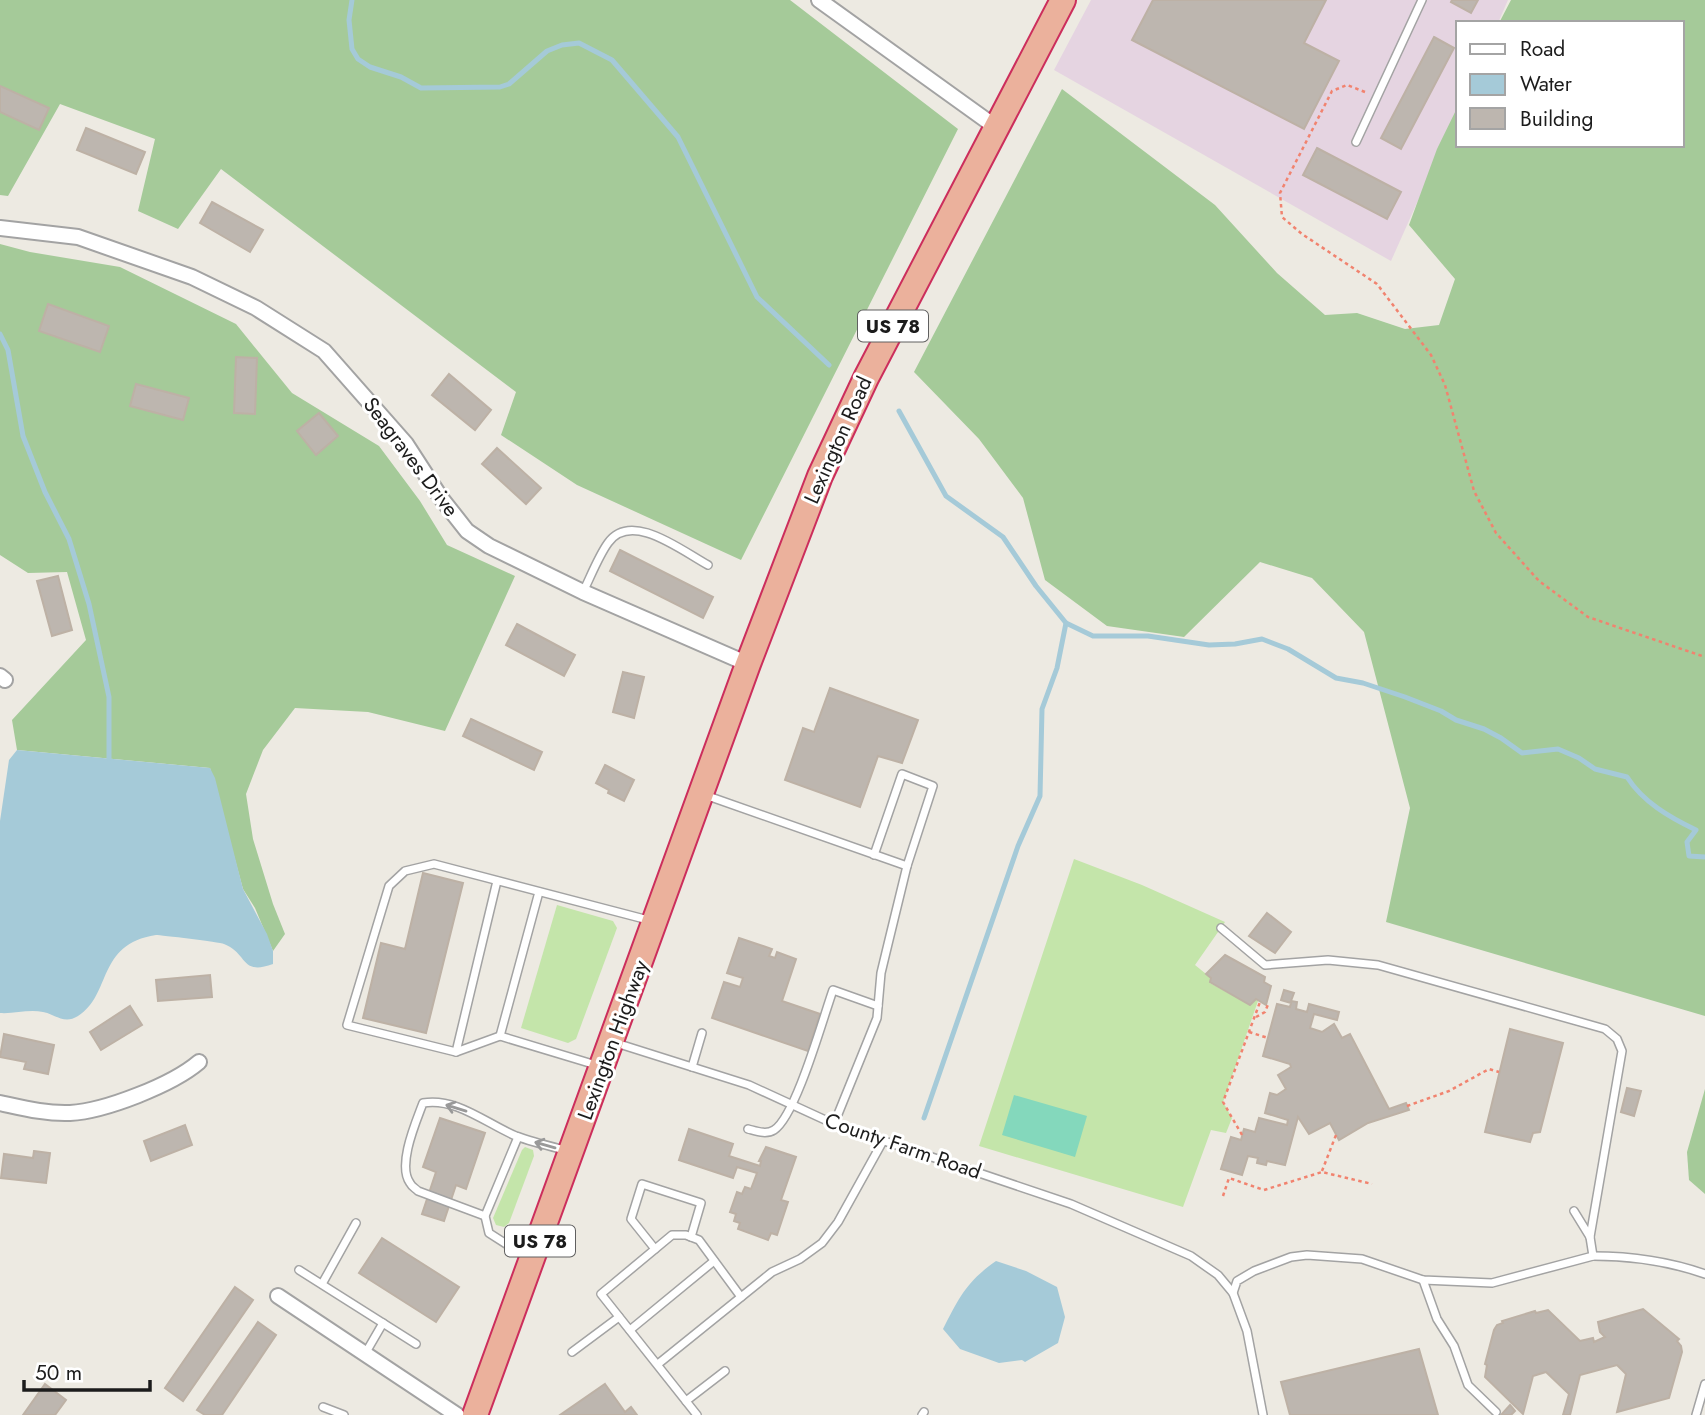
<svg xmlns="http://www.w3.org/2000/svg" width="1705" height="1415" viewBox="0 0 1705 1415" font-family="Jost,sans-serif">
<style>
.industrial{fill:#e5d4e1}
.grass{fill:#c4e5aa}
.forest{fill:#a5ca99}
.pitch{fill:#84d8bc}
.water{fill:#a5cad8}
.lines{fill:none;stroke-linecap:round;stroke-linejoin:round}
.stream{stroke:#a5cad8;stroke-width:5}
.building{fill:#bdb6af;stroke:#bdb1a5;stroke-width:2}
.service-casing{stroke:#a3a3a3;stroke-width:10}
.minor-casing{stroke:#a3a3a3;stroke-width:18}
.trunk-casing{stroke:#cc2e5c;stroke-width:28}
.path{stroke:#f1836f;stroke-width:2.5;stroke-dasharray:3.5 3.5;stroke-linecap:butt}
.service{stroke:#fff;stroke-width:7}
.minor{stroke:#fff;stroke-width:14}
.trunk{stroke:#ebb19c;stroke-width:24}
.oneway{stroke:#999}
.labels{text-anchor:middle;stroke-width:6;stroke-linejoin:round;paint-order:stroke}
.shield{fill:#fff;stroke:#606060;stroke-width:2}
.shield-label{font-size:19px;font-weight:bold;fill:#1c1c1c}
.street-label{font-size:21px;fill:#1c1c1c;stroke:#fff}
</style>
<rect width="100%" height="100%" fill="#edeae2"/>
<polygon class="industrial" points="1091,0 1508,0 1498,23 1458,23 1458,111 1391,261 1054,70"/>
<g class="grass">
<polygon points="1074,859 1142,885 1225,922 1195,965 1211,978 1210,983 1250,1005 1256,999 1258,1001 1223,1102 1232,1118 1226,1133 1211,1130 1183,1207 979,1146"/>
<polygon points="557,905 613,921 617,928 576,1039 568,1043 521,1028"/>
<polygon points="525,1147 533,1150 534,1156 509,1223 504,1227 496,1225 493,1218 522,1150"/>
</g>
<g class="forest">
<polygon points="0,0 790,0 958,129 741,560 577,485 501,435 516,392 221,169 178,229 138,211 155,139 60,104 8,196 0,195"/>
<polygon points="1511,0 1705,0 1705,1016 1386,922 1410,808 1364,632 1312,578 1260,562 1184,637 1107,626 1045,580 1023,498 979,439 914,372 1062,89 1215,205 1277,273 1325,315 1357,313 1405,329 1439,325 1455,279 1409,225 1437,149 1458,106 1458,145 1682,145 1682,23 1499,23"/>
<polygon points="0,244 30,252 120,267 236,324 292,393 379,446 420,501 447,545 515,576 445,731 368,712 295,708 263,750 246,794 253,839 273,904 285,934 273,951 255,908 243,889 210,768 17,750 12,720 86,640 67,572 28,573 0,555"/>
<polygon points="1705,1089 1705,1194 1689,1180 1687,1152"/>
</g>
<polygon class="pitch" points="1014,1095 1087,1116 1075,1157 1002,1135"/>
<g class="water">
<path d="M 17,750 L 210,768 L 215,778 L 243,889 L 267,934 L 273,951 L 273,964 C 240,976 248,953 224,944 C 220,942 160,935 156,935 C 96,944 112,995 78,1016 C 64,1025 55,1014 43,1012 C 29,1009 14,1014 0,1013 L 0,821 L 9,760 Z"/>
<path d="M 996,1261 L 1026,1271 L 1057,1287 L 1065,1317 L 1058,1343 L 1025,1362 L 1022,1360 L 999,1363 L 960,1349 L 943,1329 C 959,1298 966,1282 996,1261 Z"/>
</g>
<g class="lines">
<g class="stream">
<polyline points="352,0 349,20 352,49 358,59 370,67 401,77 421,88 500,87 509,84 547,51 562,45 579,43 612,60 678,137 757,297 829,365"/>
<polyline points="0,334 8,350 23,436 45,492 69,539 89,604 109,697 109,759"/>
<polyline points="899,411 946,496 1003,537 1036,586 1066,623 1057,668 1042,709 1040,796 1018,846 924,1118"/>
<path d="M 1066,623 L 1093,636 L 1148,636 L 1209,645 L 1235,644 L 1262,639 L 1288,649 L 1336,678 L 1363,683 L 1405,697 L 1441,711 L 1456,720 L 1484,729 L 1501,738 L 1522,753 L 1558,749 L 1579,758 L 1595,769 L 1627,777 C 1643,802 1669,817 1696,830 L 1687,842 L 1689,856 L 1705,857"/>
</g>
</g>
<g class="building">
<polygon points="1153,0 1326,0 1304,43 1339,61 1304,129 1132,40"/>
<polygon points="1452,0 1478,0 1471,13 1451,2"/>
<polygon points="1434,37 1454,48 1401,149 1381,138"/>
<polygon points="0,86 49,108 39,130 0,112"/>
<polygon points="86,128 145,152 136,174 77,150"/>
<polygon points="1317,148 1401,192 1387,219 1303,175"/>
<polygon points="212,202 263,230 250,252 200,223"/>
<polygon points="48,304 109,326 100,352 39,331"/>
<polygon points="236,357 257,358 255,414 234,413"/>
<polygon points="449,374 491,410 475,430 432,395"/>
<polygon points="136,384 189,398 183,420 130,406"/>
<polygon points="319,413 338,436 316,455 297,431"/>
<polygon points="497,448 541,488 526,504 482,464"/>
<polygon points="620,550 713,597 703,618 610,571"/>
<polygon points="58,576 72,630 52,636 37,581"/>
<polygon points="517,624 575,655 564,676 506,645"/>
<polygon points="623,672 644,677 634,718 613,712"/>
<polygon points="830,688 918,720 902,763 878,756 860,807 785,780 803,728 814,732"/>
<polygon points="471,719 542,752 534,770 463,736"/>
<polygon points="605,765 634,780 624,801 608,793 609,790 596,783"/>
<polygon points="423,873 463,883 426,1033 363,1018 381,943 405,949"/>
<polygon points="1267,913 1291,932 1275,953 1249,936"/>
<polygon points="739,938 772,949 769,956 775,958 777,952 796,959 782,1001 820,1014 808,1051 712,1018 724,982 740,987 743,978 727,973"/>
<polygon points="1225,955 1265,977 1264,982 1271,986 1266,1005 1256,999 1250,1005 1210,982 1211,978 1206,974"/>
<polygon points="210,975 212,997 158,1001 156,980"/>
<polygon points="1284,990 1294,993 1291,1001 1297,1002 1296,1009 1307,1012 1309,1004 1339,1012 1337,1020 1314,1014 1310,1028 1322,1032 1334,1024 1342,1038 1350,1034 1389,1109 1406,1103 1409,1110 1368,1123 1339,1140 1330,1123 1309,1134 1298,1117 1285,1165 1267,1161 1266,1165 1257,1163 1258,1158 1248,1156 1242,1175 1221,1169 1231,1137 1241,1140 1244,1129 1255,1132 1259,1118 1287,1125 1288,1120 1265,1113 1270,1093 1277,1095 1286,1089 1278,1075 1291,1067 1290,1064 1263,1056 1277,1004 1290,1007 1291,1003 1281,1000"/>
<polygon points="130,1006 142,1025 101,1050 90,1032"/>
<polygon points="1510,1029 1563,1043 1540,1132 1533,1133 1530,1142 1485,1132"/>
<polygon points="4,1034 54,1045 48,1074 24,1069 26,1062 0,1057"/>
<polygon points="1627,1088 1641,1091 1634,1116 1621,1112"/>
<polygon points="440,1118 485,1133 466,1189 456,1185 444,1221 422,1214 436,1172 423,1167"/>
<polygon points="185,1125 192,1145 151,1161 144,1141"/>
<polygon points="689,1129 733,1144 729,1156 760,1166 761,1161 759,1161 766,1147 796,1157 781,1200 788,1202 777,1235 771,1233 768,1240 738,1229 740,1223 734,1221 736,1214 730,1212 737,1192 742,1194 745,1187 751,1189 757,1173 737,1167 733,1178 679,1160"/>
<polygon points="34,1151 50,1153 46,1183 1,1178 4,1154 33,1158"/>
<polygon points="382,1238 459,1287 436,1322 359,1273"/>
<polygon points="235,1287 253,1300 183,1401 165,1388"/>
<polygon points="1643,1309 1679,1339 1677,1341 1681,1346 1682,1352 1669,1398 1617,1412 1626,1374 1617,1365 1580,1375 1570,1415 1563,1415 1569,1394 1546,1372 1533,1376 1523,1414 1485,1377 1487,1365 1485,1364 1494,1330 1497,1325 1503,1323 1502,1321 1535,1311 1536,1313 1548,1310 1580,1341 1593,1338 1594,1342 1605,1337 1600,1332 1598,1322"/>
<polygon points="258,1322 276,1335 222,1415 205,1415 197,1410"/>
<polygon points="1419,1349 1438,1415 1290,1415 1281,1382"/>
<polygon points="45,1384 66,1400 55,1415 23,1415"/>
<polygon points="605,1384 625,1412 631,1407 637,1415 560,1415"/>
<polygon points="1510,1405 1515,1411 1511,1415 1501,1415"/>
</g>
<g class="lines">
<defs>
<g id="service">
<polyline points="1356,142 1422,0"/>
<path d="M 583,592 C 591,576 598,557 608,543 C 631,510 682,551 708,565"/>
<polyline points="705,795 907,866"/>
<polyline points="1221,928 1265,965 1328,960 1378,965 1605,1029 1617,1039 1622,1051 1590,1237"/>
<polyline points="500,1036 539,892"/>
<polyline points="616,1043 749,1085 834,1124 1071,1204 1191,1256 1218,1275 1233,1293 1247,1331 1263,1415"/>
<polyline points="456,1052 497,881"/>
<polyline points="596,1065 500,1036 456,1052 347,1025 389,886 405,871 434,864 652,921"/>
<polyline points="692,1067 702,1033"/>
<polyline points="834,1124 877,1018 881,973 888,944 907,866 933,786 902,774 874,855"/>
<path d="M 748,1129 C 756,1131 766,1135 774,1130 C 796,1116 823,1018 833,990 L 878,1006"/>
<polyline points="518,1137 485,1216 489,1233 528,1258"/>
<path d="M 485,1216 L 418,1191 C 415,1188 412,1187 410,1183 C 397,1165 416,1122 423,1103 C 456,1097 487,1124 516,1136 C 532,1142 549,1146 565,1150"/>
<polyline points="655,1249 631,1219 642,1184 701,1203 691,1237"/>
<path d="M 1593,1256 C 1632,1256 1668,1261 1705,1274"/>
<polyline points="299,1270 416,1344"/>
<polyline points="1423,1280 1437,1319 1454,1346 1468,1385 1496,1412"/>
<polyline points="322,1284 356,1223"/>
<polyline points="1233,1293 1237,1281 1254,1271 1291,1257 1307,1255 1362,1259 1423,1280 1492,1283 1593,1256 1590,1237 1574,1211"/>
<polyline points="630,1330 714,1261"/>
<polyline points="572,1352 619,1317"/>
<polyline points="365,1354 383,1323"/>
<polyline points="658,1364 772,1272 800,1259 822,1243 838,1222 883,1141"/>
<polyline points="686,1401 725,1371"/>
<polyline points="323,1407 344,1415"/>
<polyline points="697,1415 601,1294 672,1235 686,1235 699,1240 741,1297"/>
<polyline points="922,1415 924,1412"/>
<polyline points="1696,1415 1705,1384"/>
</g>
<g id="minor">
<polyline points="819,0 997,128"/>
<polyline points="0,228 78,237 192,277 256,308 324,351 406,444 441,498 467,531 489,546 583,592 748,664"/>
<polyline points="0,676 5,680"/>
<path d="M 0,1103 C 23,1108 46,1114 70,1113 C 105,1111 172,1085 199,1062"/>
<polyline points="278,1296 457,1415"/>
</g>
<polyline id="trunk" points="475,1415 748,664 820,476 866,378 1063,0"/>
</defs>
<use href="#service" class="service-casing"/>
<use href="#minor" class="minor-casing"/>
<use href="#trunk" class="trunk-casing"/>
<g class="path">
<polyline points="1365,92 1347,85 1332,91 1280,193 1282,217 1302,234 1377,284 1431,355 1445,385 1474,491 1496,533 1539,581 1588,617 1705,657"/>
<polyline points="1256,1017 1265,1012 1269,1002"/>
<polyline points="1249,1032 1268,1038"/>
<polyline points="1407,1106 1449,1091 1489,1069 1499,1072"/>
<polyline points="1242,1135 1223,1102 1260,1002"/>
<polyline points="1322,1171 1336,1135"/>
<polyline points="1223,1196 1229,1178 1264,1190 1322,1172 1372,1184"/>
</g>
<use href="#service" class="service"/>
<use href="#minor" class="minor"/>
<use href="#trunk" class="trunk"/>
</g>
<defs><path id="oneway-shaft" d="M-6 0H5M1.5-3L5.5 0L1.5 3" fill="none" stroke-width="1.6" stroke-linecap="round" stroke-linejoin="round" transform="scale(1.75)"/></defs>
<g class="oneway">
<use href="#oneway-shaft" transform="translate(456 1108) rotate(-163)"/>
<use href="#oneway-shaft" transform="translate(545 1145) rotate(-164)"/>
</g>
<g class="labels">
<g class="shield">
<rect x="858" y="310.5" width="70" height="31" rx="5"/>
<rect x="505" y="1225.5" width="70" height="31" rx="5"/>
</g>
<g class="shield-label">
<text x="893" y="333">US 78</text>
<text x="540" y="1248">US 78</text>
</g>
<g class="street-label">
<text transform="translate(838 440) rotate(-66)" y="7">Lexington Road</text>
<text transform="translate(411 457) rotate(53)" y="7">Seagraves Drive</text>
<text transform="translate(613 1040) rotate(-70)" y="7">Lexington Highway</text>
<text transform="translate(903 1146) rotate(19)" y="7">County Farm Road</text>
</g>
</g>
<rect x="1456" y="21" width="228" height="126" fill="#ffffff" stroke="#a4a4a4" stroke-width="2"/>
<rect x="1470" y="44" width="35" height="10" fill="#ffffff" stroke="#a4a4a4" stroke-width="2"/>
<text x="1520" y="56" font-size="21" fill="#1c1c1c">Road</text>
<rect x="1470" y="74" width="35" height="21" fill="#a5cad8" stroke="#a4a4a4" stroke-width="2"/>
<text x="1520" y="91" font-size="21" fill="#1c1c1c">Water</text>
<rect x="1470" y="108" width="35" height="21" fill="#bdb6af" stroke="#a4a4a4" stroke-width="2"/>
<text x="1520" y="126" font-size="21" fill="#1c1c1c">Building</text>
<path d="M24 1380v10h126v-10" fill="none" stroke="#1c1c1c" stroke-width="3.5"/>
<text x="35" y="1380" font-size="21" fill="#1c1c1c" stroke="#ffffff" stroke-width="5" paint-order="stroke">50 m</text>
</svg>
